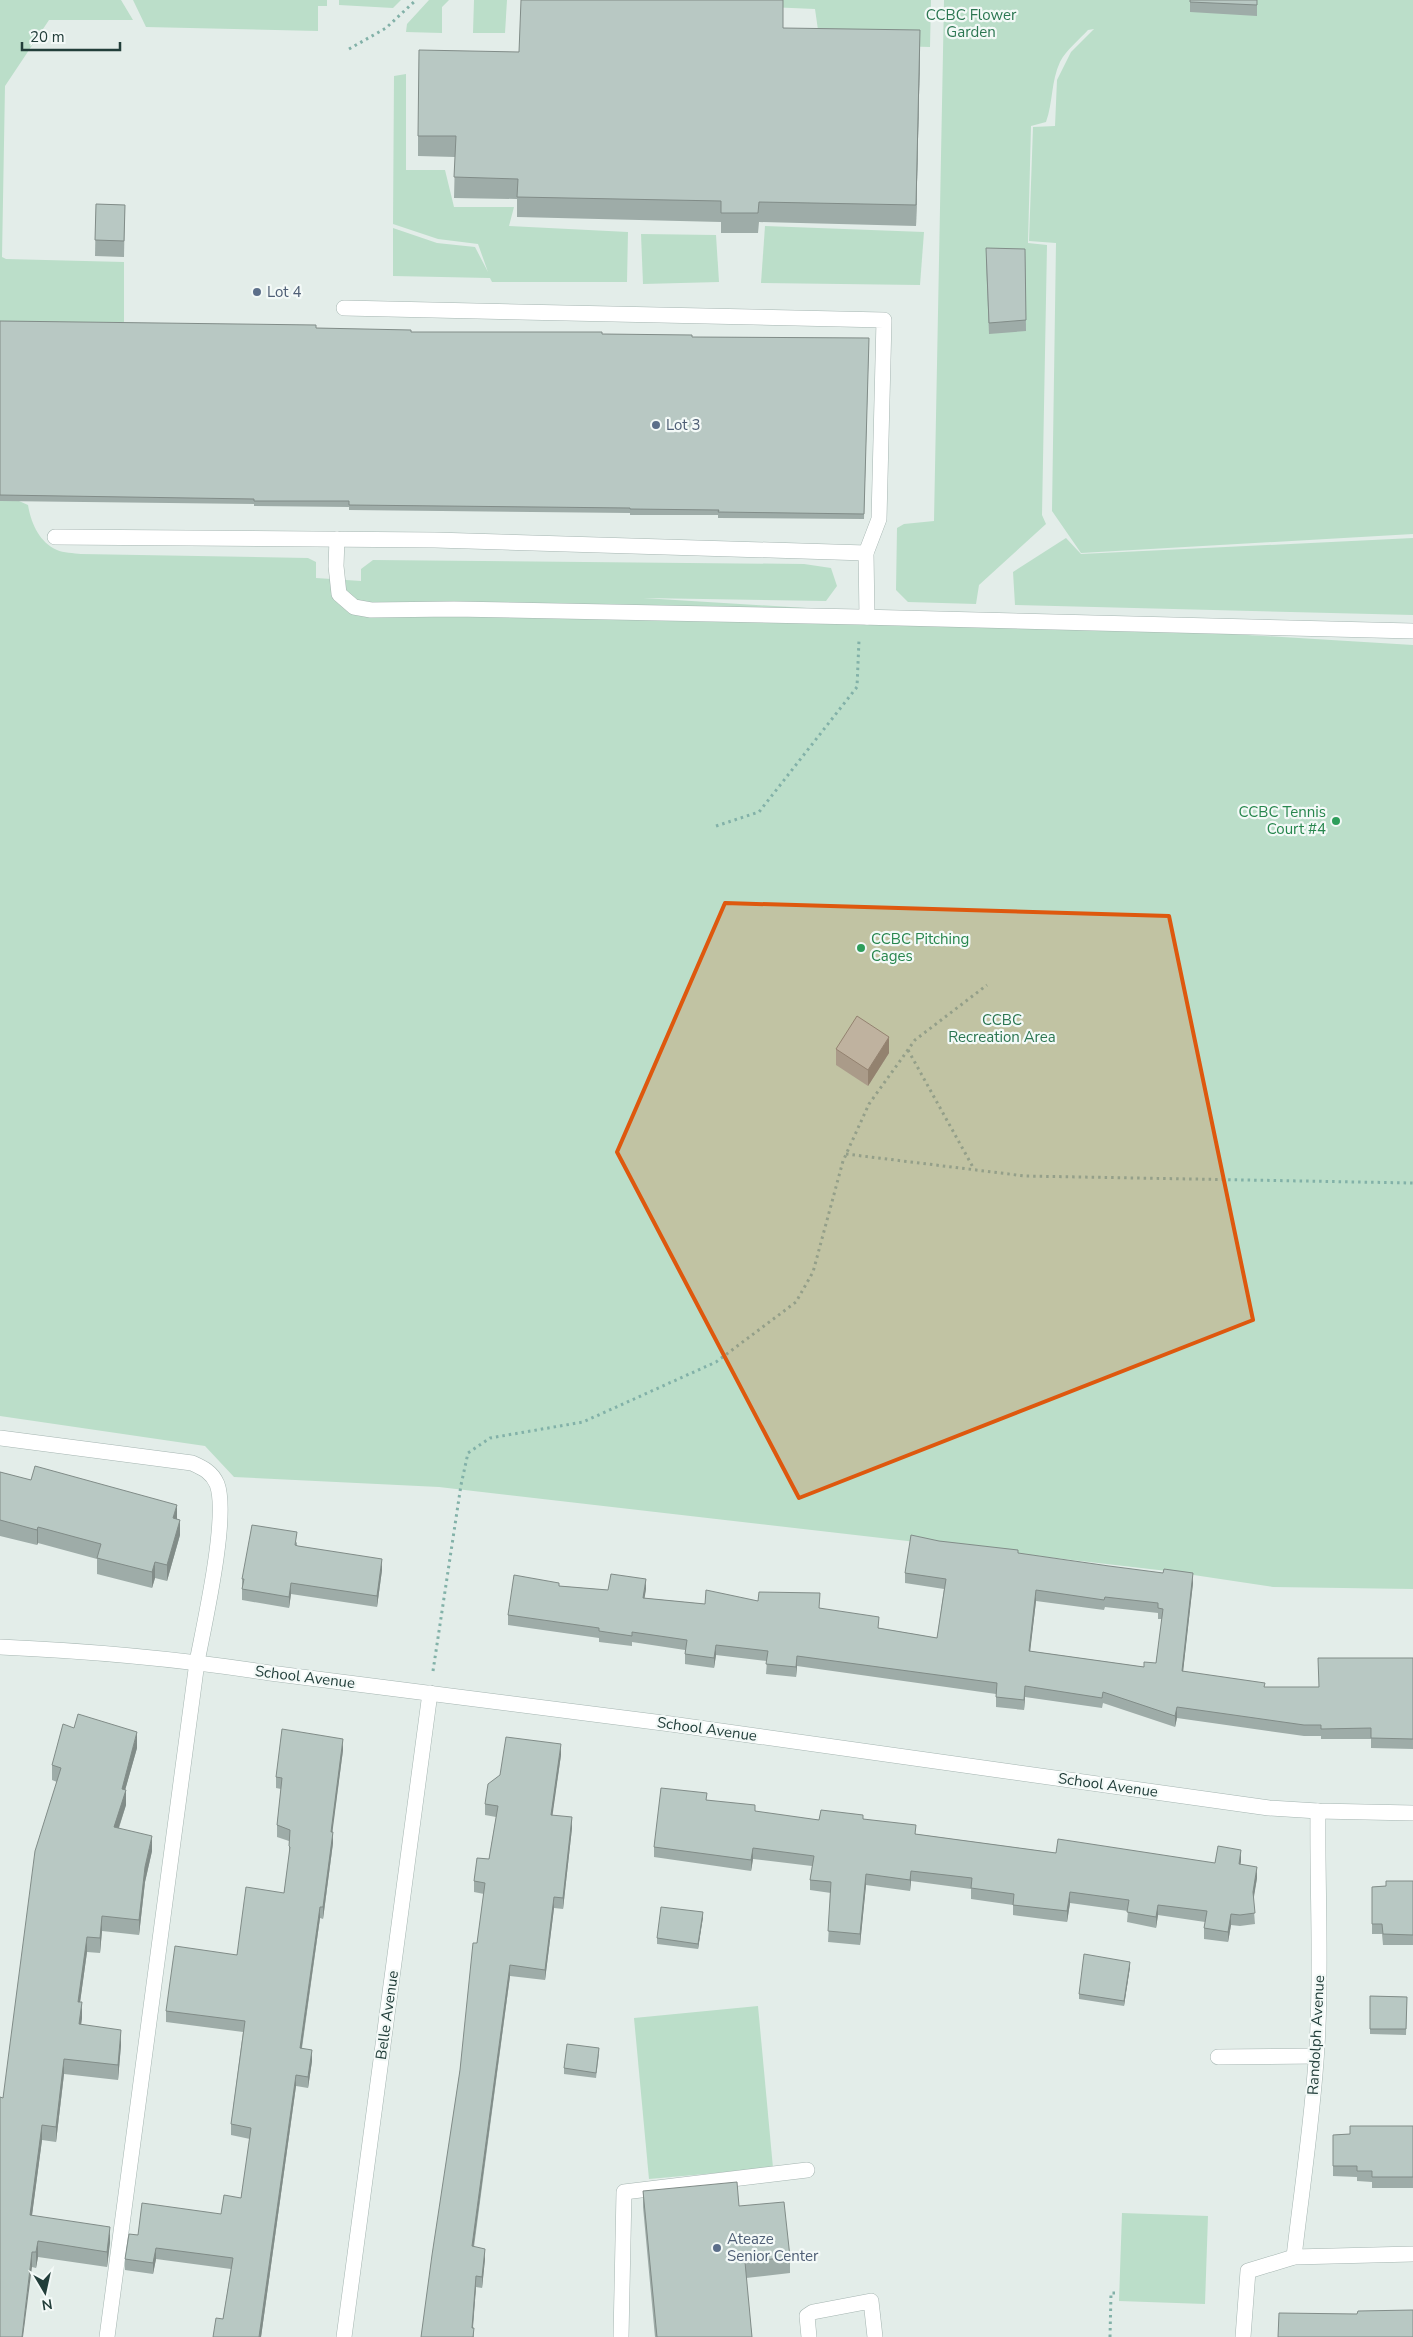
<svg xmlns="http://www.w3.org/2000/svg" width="1413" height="2337" viewBox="0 0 1413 2337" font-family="'Nunito Sans',sans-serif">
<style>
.green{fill:#bbdec9}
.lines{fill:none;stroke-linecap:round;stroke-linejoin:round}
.minor-casing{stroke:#a5b5b1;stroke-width:16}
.path{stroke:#82b1a8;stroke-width:3;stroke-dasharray:2.5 4;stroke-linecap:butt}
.minor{stroke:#fff;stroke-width:15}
.wall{fill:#9eaca8;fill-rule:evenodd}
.shaded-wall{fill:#818c88}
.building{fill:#b8c8c3;stroke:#818c88;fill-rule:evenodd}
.marked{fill:#de580e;fill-opacity:0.2;stroke:#de580e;stroke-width:4;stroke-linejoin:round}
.service-dot{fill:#5c6f8a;stroke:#f3f9f7;stroke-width:2}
.leisure-dot{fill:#2e9e5b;stroke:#f3f9f7;stroke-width:2}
.labels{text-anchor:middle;stroke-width:4.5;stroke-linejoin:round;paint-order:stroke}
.park-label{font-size:15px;fill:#2b7651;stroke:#f3f9f7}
.service-label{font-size:15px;fill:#4e5e75;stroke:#f3f9f7;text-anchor:start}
.leisure-label{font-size:15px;fill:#27864d;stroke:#f3f9f7;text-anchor:end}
.street-label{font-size:15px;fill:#223e3a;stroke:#f3f9f7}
</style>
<rect width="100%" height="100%" fill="#e3ede9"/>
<g class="green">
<polygon points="0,0 121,0 133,20 49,20 5,86 2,257 6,259 124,262 124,322 0,322"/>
<polygon points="133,0 327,0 327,6 318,6 318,31 146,27"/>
<polygon points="339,0 401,0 393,8 339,5"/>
<polygon points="429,0 449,0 442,7 442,33 406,32 407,24"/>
<polygon points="474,0 507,0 505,33 473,33"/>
<polygon points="768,0 931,0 930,47 820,44 815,9 768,7"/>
<path d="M 944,0 L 1413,0 L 1413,534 L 1081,553 L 1052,511 L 1056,243 L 1029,241 L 1033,127 L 1055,126 L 1057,80 L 1071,52 L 1094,29 L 1088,30 C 1080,39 1066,50 1060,62 C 1051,81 1053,103 1046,122 L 1031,126 L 1028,243 L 1047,245 L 1042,515 L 1046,524 L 979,585 L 976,604 L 908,602 L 896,590 L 897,528 L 904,524 L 934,521 Z"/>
<polygon points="406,74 406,170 445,170 454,207 514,207 509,226 628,232 627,282 492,282 490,278 393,276 393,228 437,243 475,247 488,272 478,244 438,239 393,224 394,76"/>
<polygon points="765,226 924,232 920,285 761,283"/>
<polygon points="641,234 716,235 719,282 643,284"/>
<path d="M 0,500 L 19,501 L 28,505 C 31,523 39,542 57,550 C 63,553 74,553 81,554 L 308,558 L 316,562 L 316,578 L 361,581 L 361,569 L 373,560 L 804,564 L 831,568 L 837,586 L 826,601 L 643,598 L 1413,645 L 1413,1589 L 1273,1587 L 1167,1571 L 439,1487 L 234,1477 L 205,1446 L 0,1416 Z"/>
<polygon points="1066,538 1081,554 1413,538 1413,615 1015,605 1013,572"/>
<polygon points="758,2006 773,2168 649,2179 634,2018"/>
<polygon points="1122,2213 1208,2216 1205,2304 1119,2301"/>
</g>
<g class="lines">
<defs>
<g id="minor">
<polyline points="344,308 884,320 879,519 866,553 867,617"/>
<polyline points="55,537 435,540 866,553"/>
<polyline points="337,539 336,566 339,594 354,607 371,610 454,609 860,617 1413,631"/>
<path d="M 0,1438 L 192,1463 C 203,1468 212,1472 217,1484 C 229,1516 204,1625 197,1662 L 107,2337"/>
<path d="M 0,1647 C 91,1651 180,1659 270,1673 L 671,1724 L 1269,1808 L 1318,1811 L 1413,1813"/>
<polyline points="1218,2057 1316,2056"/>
<path d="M 1294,2257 C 1302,2187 1313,2117 1317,2046 C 1322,1968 1317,1890 1318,1811"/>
<polyline points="344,2337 430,1693"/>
<polyline points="621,2337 624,2192 807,2170"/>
<polyline points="809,2337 807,2316 813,2312 871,2301 875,2337"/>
<polyline points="1243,2337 1248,2271 1294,2257 1413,2254"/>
</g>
</defs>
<use href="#minor" class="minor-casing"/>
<g class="path">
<polyline points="349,49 386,28 416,0"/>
<polyline points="716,826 759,812 857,687 859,640"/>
<polyline points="908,1050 974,1169"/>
<polyline points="846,1154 1025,1176 1413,1183"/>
<polyline points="433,1671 461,1485 468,1453 490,1438 583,1422 716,1362 796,1302 813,1272 843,1161 869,1104 915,1040 987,985"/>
<polyline points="1110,2337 1111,2293 1119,2293"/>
</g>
<use href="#minor" class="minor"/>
</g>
<g class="wall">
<polygon points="1190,0 1257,0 1257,16 1190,12"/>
<polygon points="783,28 920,51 916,226 759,222 758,233 721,233 721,222 517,217 517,199 454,198 455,157 418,156 418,136 519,52"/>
<polygon points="96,204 125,205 124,257 95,256"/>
<polygon points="1025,249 1026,331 989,334 986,259"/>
<polygon points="0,321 316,328 411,332 602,334 692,337 869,338 864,519 718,518 718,515 630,515 630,513 349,510 349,507 254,506 254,504 0,501"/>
<polygon points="836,1049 889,1053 868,1086 836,1065"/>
<polygon points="0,1472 177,1519 180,1535 167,1581 155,1578 152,1588 97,1574 97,1559 38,1543 37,1545 0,1536"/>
<path d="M 939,1541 L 1193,1583 L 1183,1671 L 1265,1687 L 1319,1687 L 1413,1658 L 1413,1749 L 1371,1748 L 1371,1739 L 1321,1739 L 1321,1736 L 1304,1736 L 1177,1718 L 1175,1727 L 1103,1703 L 1102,1708 L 1025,1697 L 1024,1710 L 996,1707 L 996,1694 L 797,1666 L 796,1677 L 766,1674 L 767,1661 L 716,1655 L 714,1668 L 685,1664 L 685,1650 L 632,1642 L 632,1646 L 599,1642 L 599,1638 L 508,1625 L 508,1615 L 559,1586 L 608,1590 L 646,1589 L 644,1598 L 705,1604 L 758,1601 L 820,1608 L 879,1628 L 937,1638 L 944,1589 L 905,1583 L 905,1573 ZM 1036,1601 L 1104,1610 L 1105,1607 L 1158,1613 L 1158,1619 L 1162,1619 L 1156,1663 L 1144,1667 L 1030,1651 Z"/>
<polygon points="297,1542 297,1546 298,1546 382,1570 377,1607 291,1594 289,1608 242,1600 242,1579"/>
<polygon points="137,1748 125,1790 126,1805 119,1828 152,1851 145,1882 139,1935 102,1931 100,1953 87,1952 80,2002 82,2018 81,2024 121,2045 118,2080 64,2074 56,2142 42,2140 32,2215 110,2242 107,2267 38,2257 36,2268 32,2267 3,2098 57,1782 52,1780 52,1765"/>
<polygon points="343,1750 332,1832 333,1843 323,1919 320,1918 302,2048 312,2061 308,2088 296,2086 261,2337 213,2337 223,2319 231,2269 156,2259 153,2274 125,2270 125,2259 138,2235 221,2214 241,2198 250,2139 231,2135 231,2124 243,2032 166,2022 166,2011 237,1955 284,1893 289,1858 289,1841 277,1837 277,1825 281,1789 276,1788 276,1777"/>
<polygon points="561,1755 552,1815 572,1828 563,1909 554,1908 545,1980 510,1976 474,2247 485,2259 482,2288 476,2287 473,2328 474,2337 421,2337 460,2070 484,1894 474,1892 474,1881 489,1859 496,1817 485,1815 485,1804"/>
<polygon points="707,1800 755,1812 819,1820 863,1819 916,1834 1056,1853 1215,1863 1241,1861 1240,1864 1257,1878 1253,1899 1255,1924 1240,1926 1231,1925 1228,1942 1204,1939 1204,1928 1205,1922 1158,1915 1156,1928 1127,1922 1128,1911 1070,1903 1067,1922 1013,1915 1013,1905 971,1899 971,1889 911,1881 910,1891 866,1885 860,1945 828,1942 831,1893 810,1890 810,1880 812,1866 753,1859 751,1871 654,1857 654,1847"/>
<polygon points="1413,1881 1413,1945 1383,1945 1382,1934 1372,1934 1372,1887 1386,1886"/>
<polygon points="703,1917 698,1949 657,1944 657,1938"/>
<polygon points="1130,1967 1124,2006 1079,1999 1079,1994"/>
<polygon points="1370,1996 1407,1997 1406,2035 1370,2034"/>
<polygon points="599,2054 596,2078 564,2074 564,2068"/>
<polygon points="1413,2126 1413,2188 1372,2188 1372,2182 1357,2181 1357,2177 1333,2176 1333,2135 1350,2134"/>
<polygon points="643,2191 739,2206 790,2257 790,2273 746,2278 752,2337 655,2337 643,2207"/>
</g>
<g class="shaded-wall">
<polygon points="920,30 920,51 916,226 916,205"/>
<polygon points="889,1037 889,1053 868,1086 868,1070"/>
<polygon points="177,1505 177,1521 173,1518"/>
<polygon points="180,1520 180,1535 167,1581 167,1565"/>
<polygon points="38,1527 38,1543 37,1545 37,1530"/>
<polygon points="382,1559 382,1570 377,1607 377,1596"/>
<polygon points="155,1562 155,1578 152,1588 152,1572"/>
<polygon points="1193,1573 1193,1583 1182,1681 1182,1671"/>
<polygon points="646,1579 646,1589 643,1608 643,1598"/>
<polygon points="291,1583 291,1594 289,1608 289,1597"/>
<polygon points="1036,1590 1036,1601 1029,1661 1029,1651"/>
<polygon points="716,1645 716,1655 714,1668 714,1658"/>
<polygon points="797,1656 797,1666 796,1677 796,1667"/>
<polygon points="1025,1686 1025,1697 1024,1710 1024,1700"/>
<polygon points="1177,1707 1177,1718 1175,1727 1175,1716"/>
<polygon points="137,1732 137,1748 124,1794 126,1790 126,1805 114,1842 114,1827 122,1789"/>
<polygon points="343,1739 343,1750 331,1843 331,1832"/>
<polygon points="561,1744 561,1755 551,1826 551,1815"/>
<polygon points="572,1817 572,1828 563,1909 563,1898"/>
<polygon points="333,1832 333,1843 323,1919 323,1907"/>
<polygon points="152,1836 152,1851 145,1882 139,1935 139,1920 145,1867"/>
<polygon points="753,1848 753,1859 751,1871 751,1860"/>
<polygon points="1241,1850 1241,1861 1239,1875 1239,1864"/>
<polygon points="1257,1867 1257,1878 1253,1903 1253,1892"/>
<polygon points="911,1871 911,1881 910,1891 910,1880"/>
<polygon points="866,1874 866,1885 860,1945 860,1934"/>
<polygon points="1070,1892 1070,1903 1067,1922 1067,1911"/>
<polygon points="554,1897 554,1908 545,1980 545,1970"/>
<polygon points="1158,1905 1158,1915 1156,1928 1156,1917"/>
<polygon points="320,1907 320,1918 300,2059 300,2048"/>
<polygon points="703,1912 703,1917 698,1949 698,1944"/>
<polygon points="1231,1914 1231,1925 1228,1942 1228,1932"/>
<polygon points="102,1916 102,1931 100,1953 100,1938"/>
<polygon points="87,1937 87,1952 78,2017 78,2002"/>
<polygon points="1130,1962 1130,1967 1124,2006 1124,2001"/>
<polygon points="510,1965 510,1976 472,2257 472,2246"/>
<polygon points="82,2002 82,2018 79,2039 79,2024"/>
<polygon points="121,2030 121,2045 118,2080 118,2065"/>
<polygon points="312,2050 312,2061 308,2088 308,2077"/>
<polygon points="64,2059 64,2074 56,2142 56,2127"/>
<polygon points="296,2075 296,2086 261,2337 259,2337"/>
<polygon points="42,2125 42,2140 30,2230 30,2215"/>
<polygon points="110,2227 110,2242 107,2267 107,2252"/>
<polygon points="38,2241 38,2257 36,2268 36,2252"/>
<polygon points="156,2248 156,2259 153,2274 153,2263"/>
<polygon points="485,2249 485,2259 482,2288 482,2277"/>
<polygon points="32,2252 32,2267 23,2337 22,2337"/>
<polygon points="476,2276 476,2287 472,2337 472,2328"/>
</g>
<g class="building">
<polygon points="521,0 783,0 783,28 920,30 916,205 759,202 758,213 721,213 721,201 517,197 518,179 454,177 456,136 418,136 419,50 519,52"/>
<polygon points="1190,0 1257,0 1257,5 1190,2"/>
<polygon points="96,204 125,205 124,241 95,240"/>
<polygon points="986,248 1025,249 1026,320 989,323"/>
<polygon points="0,321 316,325 316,328 411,330 411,332 602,332 602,334 692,335 692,337 869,338 864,514 718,512 719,510 630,509 630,508 349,505 349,501 254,501 254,499 0,495"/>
<polygon points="857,1016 889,1037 868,1070 836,1049"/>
<polygon points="35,1466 177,1505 173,1518 180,1520 167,1565 155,1562 152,1572 97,1558 101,1544 38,1527 37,1530 0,1520 0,1472 31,1480"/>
<polygon points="252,1525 297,1532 295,1545 298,1546 382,1559 377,1596 291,1583 289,1597 242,1589 244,1579 242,1579"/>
<path d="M 911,1535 L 939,1541 L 1018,1550 L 1018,1553 L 1109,1566 L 1163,1573 L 1164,1569 L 1193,1573 L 1182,1671 L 1265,1683 L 1264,1687 L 1319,1687 L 1318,1658 L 1413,1658 L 1413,1739 L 1371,1738 L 1371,1728 L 1321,1729 L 1321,1725 L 1304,1725 L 1177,1707 L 1175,1716 L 1103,1692 L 1102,1698 L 1025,1686 L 1024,1700 L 996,1697 L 997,1683 L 797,1656 L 796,1667 L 766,1664 L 768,1651 L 716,1645 L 714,1658 L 685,1654 L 687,1640 L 632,1632 L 632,1636 L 599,1631 L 599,1628 L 508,1615 L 514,1575 L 559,1583 L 559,1586 L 608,1590 L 611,1574 L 646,1579 L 643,1598 L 705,1604 L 706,1590 L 758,1601 L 759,1592 L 820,1593 L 819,1608 L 879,1617 L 878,1628 L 937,1638 L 946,1579 L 905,1573 ZM 1036,1590 L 1104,1600 L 1105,1597 L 1158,1603 L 1158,1608 L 1163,1609 L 1156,1663 L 1144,1662 L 1144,1667 L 1029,1651 Z"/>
<polygon points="78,1714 137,1732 122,1789 126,1790 114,1827 152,1836 145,1867 139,1920 102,1916 100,1938 87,1937 78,2002 82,2002 79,2024 121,2030 118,2065 64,2059 56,2127 42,2125 30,2215 110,2227 107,2252 38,2241 36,2252 32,2252 22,2337 0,2337 0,2097 3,2098 35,1851 61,1768 52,1765 63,1724 74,1728"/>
<polygon points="282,1729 343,1739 331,1832 333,1832 323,1907 320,1907 300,2048 312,2050 308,2077 296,2075 259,2337 213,2337 216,2318 223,2319 233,2258 156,2248 153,2263 125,2259 129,2234 138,2235 142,2203 221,2214 224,2195 241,2198 251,2128 231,2124 245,2021 166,2011 175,1946 237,1955 246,1887 284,1893 290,1847 289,1846 290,1830 277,1825 282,1778 276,1777"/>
<polygon points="506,1737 561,1744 551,1815 572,1817 563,1898 554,1897 545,1970 510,1965 472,2246 485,2249 482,2277 476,2276 472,2328 474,2328 473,2337 421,2337 432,2255 460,2070 473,1943 477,1943 485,1883 474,1881 477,1858 489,1859 498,1806 485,1804 488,1784 500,1775"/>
<polygon points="661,1788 707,1793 706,1800 755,1805 755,1811 819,1820 821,1810 863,1815 863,1819 916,1825 915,1834 1056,1853 1058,1839 1215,1863 1218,1846 1241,1850 1239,1864 1257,1867 1253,1892 1255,1913 1240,1915 1231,1914 1228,1932 1204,1928 1207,1911 1158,1905 1156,1917 1127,1912 1129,1900 1070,1892 1067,1911 1013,1905 1014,1894 971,1888 972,1878 911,1871 910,1880 866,1874 860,1934 828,1931 831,1882 810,1880 814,1856 753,1848 751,1860 654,1847"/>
<polygon points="1386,1881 1413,1881 1413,1935 1383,1934 1382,1924 1372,1924 1372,1887 1386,1886"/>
<polygon points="661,1907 703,1912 698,1944 657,1938"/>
<polygon points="1084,1954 1130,1962 1124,2001 1079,1994"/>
<polygon points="1370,1996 1407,1997 1406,2029 1370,2029"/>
<polygon points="567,2044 599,2048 596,2073 564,2068"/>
<polygon points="1350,2126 1413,2126 1413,2177 1372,2177 1372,2171 1357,2171 1357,2166 1333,2166 1333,2135 1350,2134"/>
<polygon points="737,2182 739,2206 784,2202 790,2257 745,2262 752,2337 657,2337 643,2191"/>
<polygon points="1413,2310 1413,2337 1278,2337 1279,2313 1357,2314 1358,2311"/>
</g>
<path class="marked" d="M 725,903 L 1169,916 L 1253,1320 L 799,1498 L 617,1152 Z"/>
<g class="service-dot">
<circle cx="257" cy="292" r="5"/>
<circle cx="656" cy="425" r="5"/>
<circle cx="717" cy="2248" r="5"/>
</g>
<g class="leisure-dot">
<circle cx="1336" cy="821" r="5"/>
<circle cx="861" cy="948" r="5"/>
</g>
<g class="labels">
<g class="park-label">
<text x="971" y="20">CCBC Flower<tspan x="971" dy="17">Garden</tspan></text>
<text x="1002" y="1025">CCBC<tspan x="1002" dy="17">Recreation Area</tspan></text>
</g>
<g class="service-label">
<text x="267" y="297">Lot 4</text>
<text x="666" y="430">Lot 3</text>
<text x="727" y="2244">Ateaze<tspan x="727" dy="17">Senior Center</tspan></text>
</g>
<g class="leisure-label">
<text x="1326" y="817">CCBC Tennis<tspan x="1326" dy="17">Court #4</tspan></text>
<text x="871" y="944" text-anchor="start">CCBC Pitching<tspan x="871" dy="17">Cages</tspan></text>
</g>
<g class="street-label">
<text transform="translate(305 1677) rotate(7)" y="5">School Avenue</text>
<text transform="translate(707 1729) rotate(8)" y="5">School Avenue</text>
<text transform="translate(1108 1785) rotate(8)" y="5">School Avenue</text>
<text transform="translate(387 2015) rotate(-82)" y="5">Belle Avenue</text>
<text transform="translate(1316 2035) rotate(-87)" y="5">Randolph Avenue</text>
</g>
</g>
<g transform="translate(45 2292) rotate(171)" stroke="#f3f9f7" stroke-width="4" paint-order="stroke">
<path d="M0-4L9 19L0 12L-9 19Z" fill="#223e3a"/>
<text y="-8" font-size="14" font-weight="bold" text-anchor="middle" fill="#223e3a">N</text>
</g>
<path d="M22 42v8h98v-8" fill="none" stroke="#223e3a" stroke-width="2.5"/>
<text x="30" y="42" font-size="15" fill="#223e3a" stroke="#f3f9f7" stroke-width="4" paint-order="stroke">20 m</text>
</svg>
